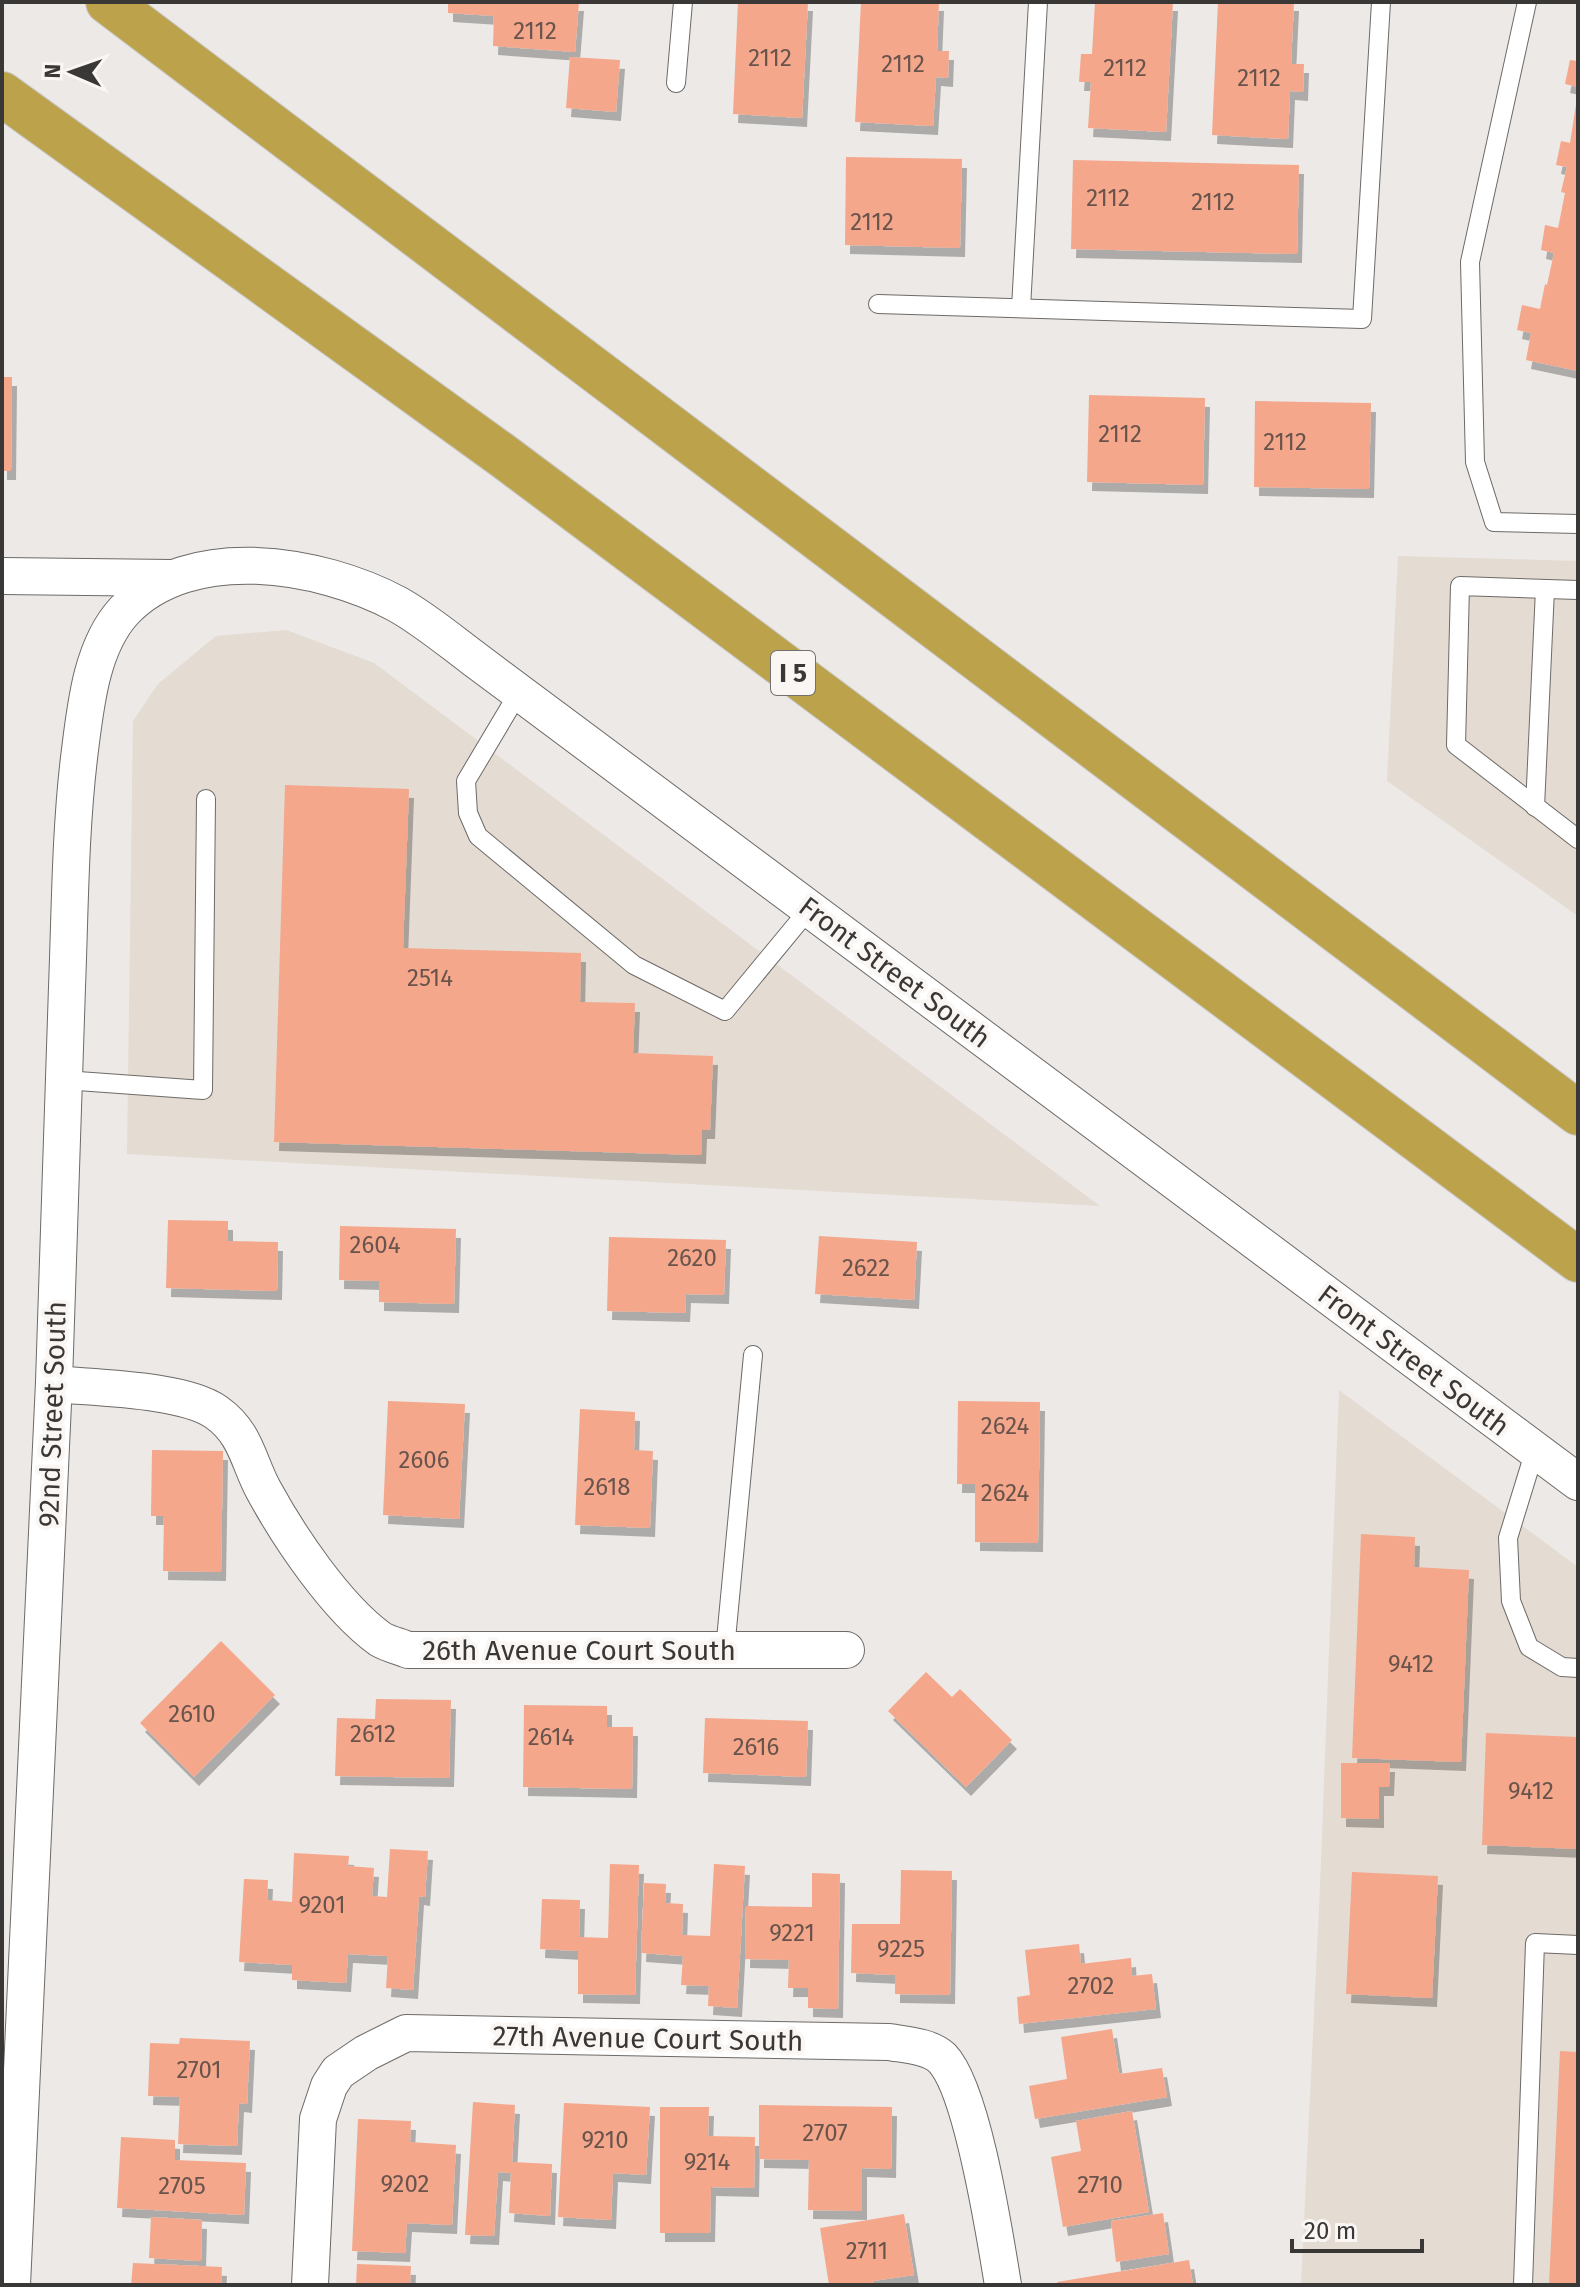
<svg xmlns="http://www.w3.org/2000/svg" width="1580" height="2287" viewBox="0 0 1580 2287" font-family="'Fira Sans',sans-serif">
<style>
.built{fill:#e4dbd2}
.building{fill:#f5a78c;filter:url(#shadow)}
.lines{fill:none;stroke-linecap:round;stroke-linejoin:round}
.service-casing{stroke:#6d6a67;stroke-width:20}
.minor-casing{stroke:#6d6a67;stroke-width:38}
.motorway-casing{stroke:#c8c7c7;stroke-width:46}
.service{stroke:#fff;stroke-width:18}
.minor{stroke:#fff;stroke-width:36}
.motorway{stroke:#bca34b;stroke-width:44}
.labels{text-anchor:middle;stroke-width:8;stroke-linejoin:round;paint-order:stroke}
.number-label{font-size:24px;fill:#69544c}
.shield{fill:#faf6f3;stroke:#74716f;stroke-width:2}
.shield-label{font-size:26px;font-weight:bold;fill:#3a3837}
.street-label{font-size:28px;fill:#3a3837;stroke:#faf6f3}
</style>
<defs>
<filter id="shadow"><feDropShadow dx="5" dy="9" stdDeviation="0" flood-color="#0004"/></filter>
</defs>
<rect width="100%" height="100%" fill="#ece9e6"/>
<g class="built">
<polygon points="1398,556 1578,561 1578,916 1387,781"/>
<polygon points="286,630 374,663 1100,1206 127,1154 133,721 158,684 216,636"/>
<polygon points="1339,1390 1578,1567 1578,2285 1301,2285 1320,1888"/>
</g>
<g class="building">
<polygon points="448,2 579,2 575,52 493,46 494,16 448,13"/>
<polygon points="738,2 808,2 802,118 733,114"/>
<polygon points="861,2 939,2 937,51 949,51 948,78 936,77 933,126 855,122"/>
<polygon points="1095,2 1173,2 1166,132 1088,128 1091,82 1079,82 1081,54 1092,54"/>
<polygon points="1218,2 1294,2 1291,64 1304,64 1303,92 1290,91 1288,139 1212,135"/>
<polygon points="570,57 620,60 616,112 566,108"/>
<polygon points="1570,60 1578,61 1578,87 1565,84"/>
<polygon points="1577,98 1578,99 1578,371 1526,360 1531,333 1517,330 1522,305 1540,309 1545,284 1547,285 1554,253 1541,250 1545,225 1558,228 1565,193 1561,192 1567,167 1556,165 1561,141 1570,143"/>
<polygon points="846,157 962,159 960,248 845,245"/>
<polygon points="1073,160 1299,165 1297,254 1071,249"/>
<polygon points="2,377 12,377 11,471 2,471"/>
<polygon points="1089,395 1205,398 1203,485 1087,482"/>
<polygon points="1255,401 1371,403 1369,489 1254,487"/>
<polygon points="285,785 409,789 403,948 581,953 580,1002 635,1003 633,1053 713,1056 710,1130 702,1130 701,1155 274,1142"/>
<polygon points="168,1220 228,1221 228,1241 278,1242 277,1291 166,1288"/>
<polygon points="340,1226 456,1229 454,1304 379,1302 379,1281 339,1280"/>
<polygon points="819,1236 917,1242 914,1300 815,1294"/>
<polygon points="609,1237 726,1240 724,1295 686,1294 685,1313 607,1311"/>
<polygon points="388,1401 465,1404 459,1519 383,1515"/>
<polygon points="958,1401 1040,1402 1038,1543 975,1542 975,1484 957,1484"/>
<polygon points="580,1409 635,1412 634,1450 653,1451 650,1528 575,1525"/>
<polygon points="152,1450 223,1451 221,1572 163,1571 164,1516 151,1516"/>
<polygon points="1361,1534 1415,1537 1414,1567 1469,1570 1461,1762 1352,1758"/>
<polygon points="221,1641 275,1695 194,1777 140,1723"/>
<polygon points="926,1672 952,1697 960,1689 1012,1740 966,1787 888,1711"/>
<polygon points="376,1699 451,1700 449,1778 335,1776 337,1718 375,1719"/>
<polygon points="524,1705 607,1706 607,1727 633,1727 632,1789 523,1787"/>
<polygon points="705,1718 808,1721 806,1777 703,1773"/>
<polygon points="1486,1733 1578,1737 1578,1849 1482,1845"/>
<polygon points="1341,1763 1390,1763 1389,1787 1379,1787 1379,1819 1341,1818"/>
<polygon points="390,1849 428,1851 425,1897 419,1896 413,1990 386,1988 388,1956 348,1954 346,1983 292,1980 292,1965 239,1962 244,1879 268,1880 267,1900 292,1902 294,1853 349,1856 348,1866 374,1868 372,1896 387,1897"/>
<polygon points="610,1864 639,1865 635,1995 578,1994 578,1951 540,1949 542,1899 580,1900 579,1937 608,1938"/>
<polygon points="714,1864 745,1866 737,2008 708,2006 709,1986 681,1985 683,1956 641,1953 644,1883 666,1884 665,1903 683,1904 682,1935 710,1936"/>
<polygon points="901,1870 952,1871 950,1995 895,1994 895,1975 851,1973 852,1924 900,1924"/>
<polygon points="1352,1872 1438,1876 1432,1998 1346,1994"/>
<polygon points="812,1873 840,1874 838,2009 808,2008 808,1988 788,1988 789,1960 745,1959 746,1906 812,1907"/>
<polygon points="1079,1944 1081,1964 1131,1958 1132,1976 1152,1974 1156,2009 1019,2024 1017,1997 1030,1995 1025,1950"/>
<polygon points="1112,2029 1119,2074 1162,2068 1167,2097 1035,2119 1029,2086 1067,2079 1061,2037"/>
<polygon points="180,2038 250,2041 247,2104 239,2103 237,2146 178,2144 180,2097 148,2096 150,2043 179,2044"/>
<polygon points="1560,2051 1578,2052 1578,2285 1549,2285"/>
<polygon points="473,2102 515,2105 512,2162 552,2164 550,2216 509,2213 511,2173 498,2172 494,2236 465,2235"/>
<polygon points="564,2103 650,2107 646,2175 613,2173 611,2220 558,2217"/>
<polygon points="759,2105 892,2107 891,2169 862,2168 862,2211 808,2210 809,2160 759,2159"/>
<polygon points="660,2107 709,2107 708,2136 755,2137 754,2188 711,2187 710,2233 660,2233"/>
<polygon points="1132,2111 1149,2212 1063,2227 1051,2157 1081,2151 1076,2121"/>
<polygon points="358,2119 411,2121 410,2142 456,2145 452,2225 407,2223 405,2253 352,2251"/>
<polygon points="121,2137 175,2140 175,2160 246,2163 244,2215 117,2208"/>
<polygon points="1163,2213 1169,2254 1116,2262 1111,2221"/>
<polygon points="904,2214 914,2275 873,2281 874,2285 829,2285 820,2228"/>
<polygon points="151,2217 202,2220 201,2261 149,2258"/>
<polygon points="1189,2260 1193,2285 1058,2285 1057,2282"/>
<polygon points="133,2263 222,2267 221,2285 131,2285"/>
<polygon points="357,2264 411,2266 410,2285 356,2285"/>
</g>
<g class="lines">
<defs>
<g id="service">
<polyline points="1527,2 1470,262 1475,462 1494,522 1578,524"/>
<polyline points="676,83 683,2"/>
<polyline points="878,304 1362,319 1381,2"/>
<polyline points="1021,308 1038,2"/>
<polyline points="1578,590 1460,586 1456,745 1578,839"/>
<polyline points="519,692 466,781 468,813 478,836 634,965 725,1011 810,908"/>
<polyline points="1535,807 1545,589"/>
<polyline points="64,1080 203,1090 206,799"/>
<polyline points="1535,1450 1508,1538 1511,1601 1529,1647 1562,1667 1578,1668"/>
<polyline points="725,1650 753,1355"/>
<polyline points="1523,2285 1535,1943 1578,1945"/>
</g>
<g id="minor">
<polyline points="2,576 172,578"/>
<path d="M 54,1384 C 96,1388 183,1389 216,1412 C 246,1433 248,1461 263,1489 C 289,1537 336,1607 380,1639 C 388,1644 399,1646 408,1650 L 846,1650"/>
<path d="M 12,2285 C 24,1984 42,1683 54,1382 C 59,1250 62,1118 67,987 C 70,911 70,834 79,758 C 85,711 90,648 124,611 C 190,541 320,563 397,604 C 424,619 449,640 473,658 L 1578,1482"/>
<path d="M 310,2285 L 318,2119 L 329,2086 L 338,2072 L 366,2053 L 406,2033 L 889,2042 C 906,2045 929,2046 942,2058 C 973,2090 995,2237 1003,2285"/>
</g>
<g id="motorway">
<polyline points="108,2 1578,1113"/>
<polyline points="2,94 506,458 1578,1260"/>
</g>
</defs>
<use href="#service" class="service-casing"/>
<use href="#minor" class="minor-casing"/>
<use href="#motorway" class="motorway-casing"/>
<use href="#service" class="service"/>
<use href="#minor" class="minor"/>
<use href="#motorway" class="motorway"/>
</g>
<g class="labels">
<g class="number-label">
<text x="535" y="39">2112</text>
<text x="770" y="66">2112</text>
<text x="903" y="72">2112</text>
<text x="1125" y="76">2112</text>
<text x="1259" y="86">2112</text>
<text x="1108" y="206">2112</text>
<text x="1213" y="210">2112</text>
<text x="872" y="230">2112</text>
<text x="1120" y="442">2112</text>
<text x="1285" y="450">2112</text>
<text x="430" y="986">2514</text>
<text x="375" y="1253">2604</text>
<text x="692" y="1266">2620</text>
<text x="866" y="1276">2622</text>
<text x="1005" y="1434">2624</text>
<text x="424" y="1468">2606</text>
<text x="607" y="1495">2618</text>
<text x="1005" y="1501">2624</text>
<text x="1411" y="1672">9412</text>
<text x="192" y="1722">2610</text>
<text x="373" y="1742">2612</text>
<text x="551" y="1745">2614</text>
<text x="756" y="1755">2616</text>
<text x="1531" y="1799">9412</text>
<text x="322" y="1913">9201</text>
<text x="792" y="1941">9221</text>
<text x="901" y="1957">9225</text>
<text x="1091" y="1994">2702</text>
<text x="199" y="2078">2701</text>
<text x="825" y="2141">2707</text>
<text x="605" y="2148">9210</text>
<text x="707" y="2170">9214</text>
<text x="405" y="2192">9202</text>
<text x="1100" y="2193">2710</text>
<text x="182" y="2194">2705</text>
<text x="867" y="2259">2711</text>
</g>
<rect class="shield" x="771" y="651" width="44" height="44" rx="6"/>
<g class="shield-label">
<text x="793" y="682">I 5</text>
</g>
<g class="street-label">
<text transform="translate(895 972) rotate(37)" y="10">Front Street South</text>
<text transform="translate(1414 1360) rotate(37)" y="10">Front Street South</text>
<text transform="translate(52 1414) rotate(-88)" y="10">92nd Street South</text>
<text x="579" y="1660">26th Avenue Court South</text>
<text transform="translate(648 2038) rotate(1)" y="10">27th Avenue Court South</text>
</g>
</g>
<rect width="1580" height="2287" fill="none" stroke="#3a3837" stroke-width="8"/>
<g transform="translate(72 72) rotate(272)" stroke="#faf6f3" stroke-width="6" paint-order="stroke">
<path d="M0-6L14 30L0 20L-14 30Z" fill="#3a3837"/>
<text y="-12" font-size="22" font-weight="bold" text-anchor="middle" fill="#3a3837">N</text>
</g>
<path d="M1292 2239v12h130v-12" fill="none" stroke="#3a3837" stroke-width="4"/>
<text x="1304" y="2239" font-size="24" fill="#3a3837" stroke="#faf6f3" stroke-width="6" paint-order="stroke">20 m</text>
</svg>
